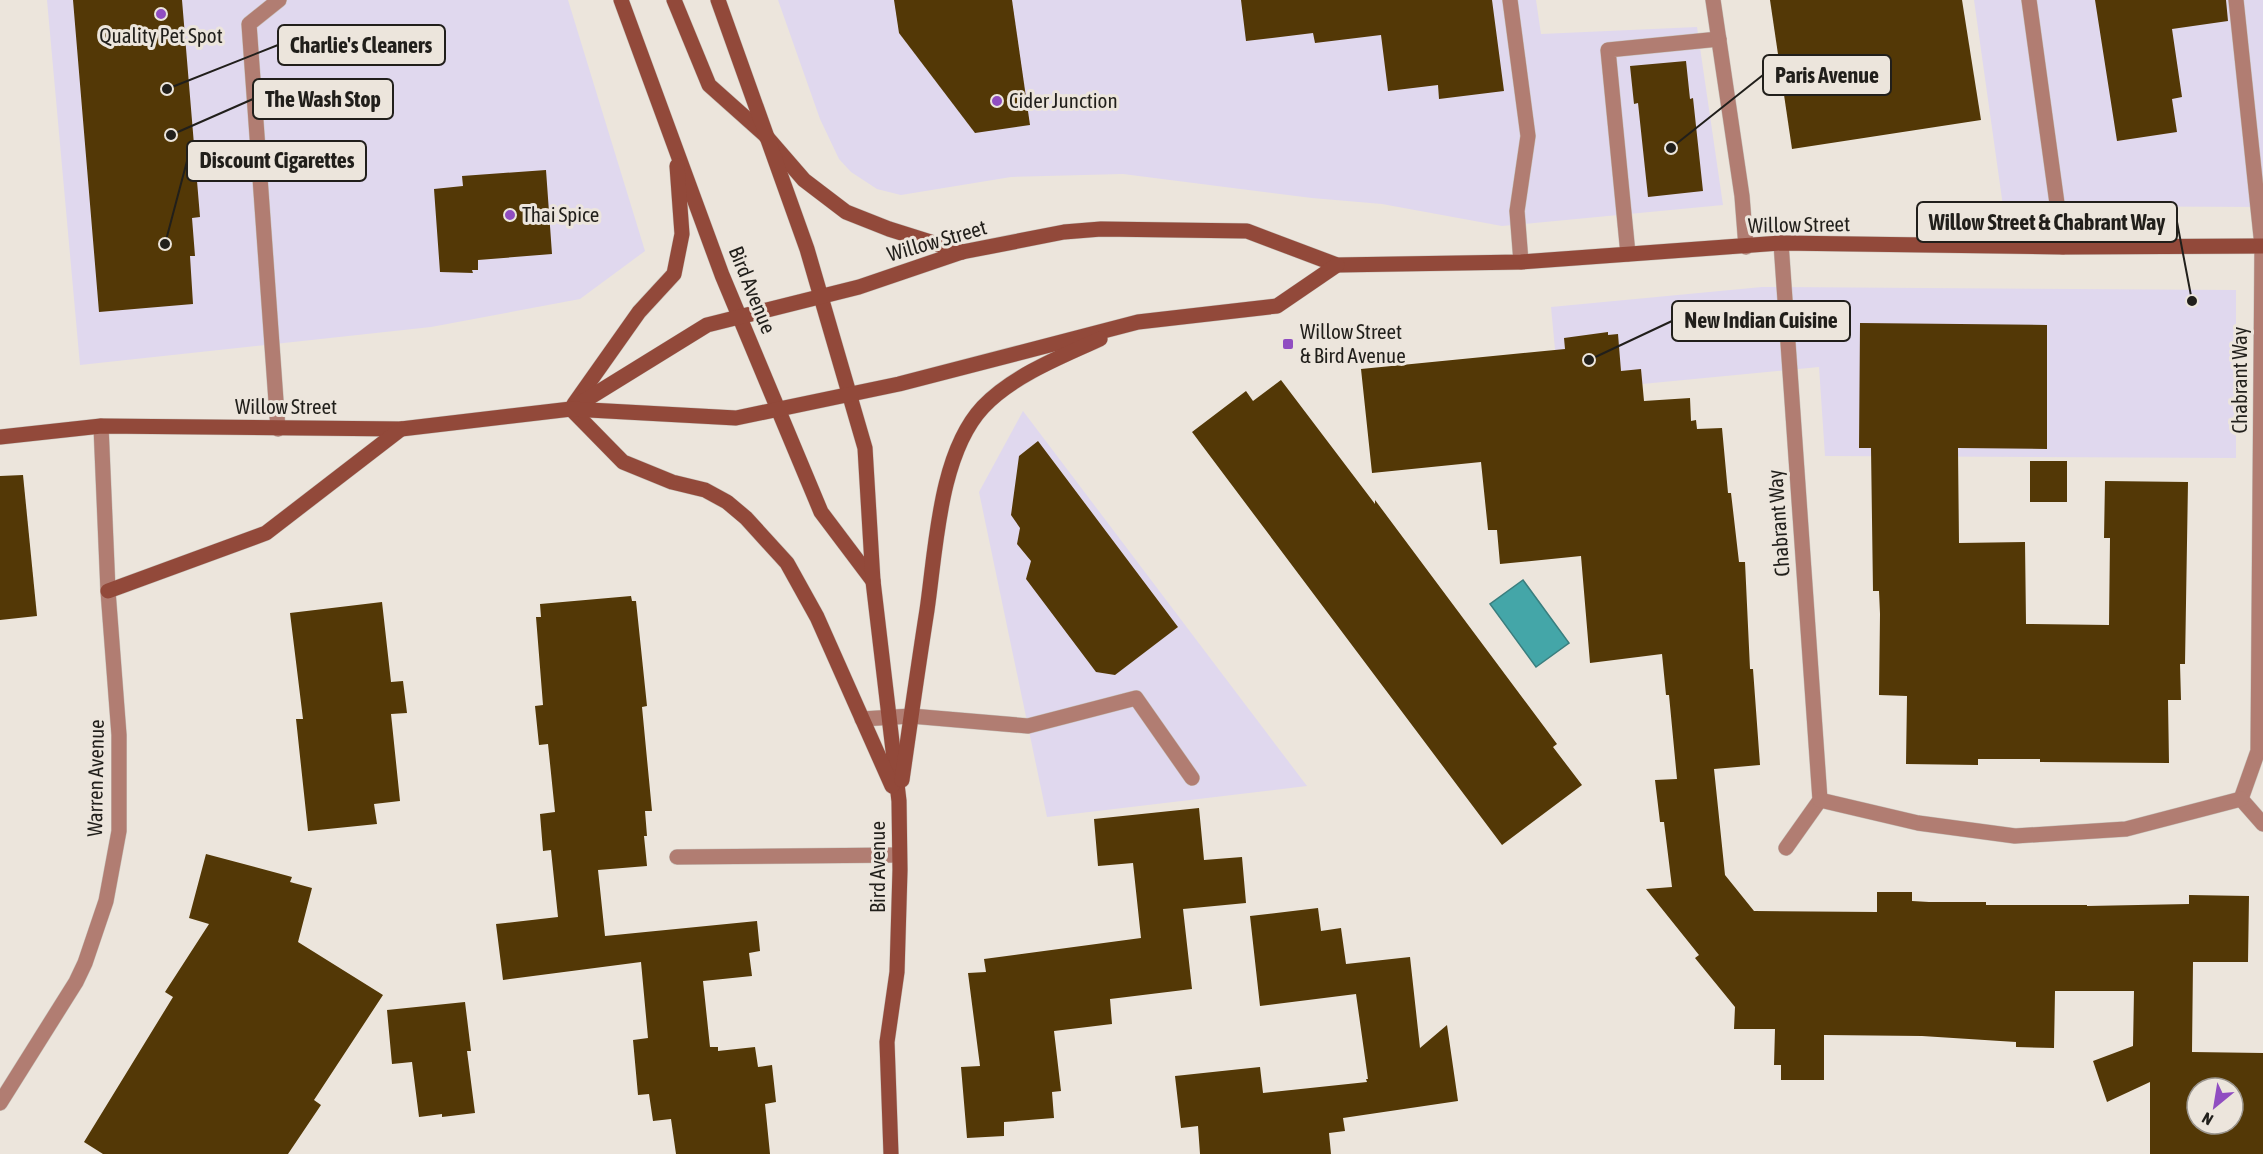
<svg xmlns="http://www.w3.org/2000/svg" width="2263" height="1154" viewBox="0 0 2263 1154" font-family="'Asap Condensed',sans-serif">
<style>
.commercial{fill:#e0d8ee}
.water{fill:#44a6a8;stroke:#3a7e7e;stroke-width:1.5}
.building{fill:#533806;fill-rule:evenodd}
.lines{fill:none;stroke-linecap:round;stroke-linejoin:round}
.service-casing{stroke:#c7c1b9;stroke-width:16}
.minor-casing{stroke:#c7c1b9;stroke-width:16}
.secondary-casing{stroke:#c7c1b9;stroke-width:16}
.service{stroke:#b17d72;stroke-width:15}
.minor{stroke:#b17d72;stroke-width:15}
.secondary{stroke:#92493a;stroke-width:15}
.poi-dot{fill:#904dc1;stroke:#ece5dc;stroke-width:2}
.labels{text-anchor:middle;stroke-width:6;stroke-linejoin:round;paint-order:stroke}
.poi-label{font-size:21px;fill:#211f1b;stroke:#ece5dc;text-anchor:start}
.street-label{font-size:21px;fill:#211f1b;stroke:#ece5dc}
.leader{fill:none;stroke:#211f1b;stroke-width:2}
.callout-dot{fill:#211f1b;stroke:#ece5dc;stroke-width:2}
.callout{fill:#ece5dc;stroke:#211f1b;stroke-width:2}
.callout-label{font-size:22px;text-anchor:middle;font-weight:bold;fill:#211f1b}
</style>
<rect width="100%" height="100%" fill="#ece5dc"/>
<g class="commercial">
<polygon points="47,0 568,0 645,251 580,299 431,327 80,365"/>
<polygon points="778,0 1536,0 1541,34 1697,27 1723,205 1502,226 1382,204 1312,198 1123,174 1011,177 901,195 877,189 851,172 839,159 820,119"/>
<polygon points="1974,0 2263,0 2263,207 2003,206"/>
<polygon points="1762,287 2236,290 2236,458 1825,456 1819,367 1559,392 1551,307"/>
<polygon points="1023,411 1307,786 1047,817 979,492"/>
</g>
<polygon class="water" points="1523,580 1569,643 1536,667 1490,604"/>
<g class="building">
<polygon points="73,0 182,0 200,217 192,218 195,256 190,256 193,304 99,312"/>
<polygon points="894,0 1012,0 1030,125 975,133 899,33"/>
<polygon points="1241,0 1492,0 1504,91 1439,99 1438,85 1388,91 1381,35 1315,43 1313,33 1246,41"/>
<polygon points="1770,0 1962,0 1981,120 1792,149"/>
<polygon points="2095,0 2226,0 2228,21 2172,29 2182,97 2172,99 2177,132 2117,141"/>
<polygon points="1686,61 1690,99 1693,98 1703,191 1648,197 1638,103 1634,104 1630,66"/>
<polygon points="546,170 552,254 478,260 478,270 472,270 473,273 440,272 434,189 463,186 462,176"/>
<polygon points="1860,323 2047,325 2047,449 1958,448 1959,543 2025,542 2026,624 2109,625 2110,538 2104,538 2105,481 2188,482 2185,664 2180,664 2181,700 2168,700 2169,763 2040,762 2040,759 1978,759 1978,765 1906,764 1907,696 1879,695 1880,614 1879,591 1873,591 1871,448 1859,448"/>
<path d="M 1608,332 L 1608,335 L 1618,334 L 1621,371 L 1641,369 L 1644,401 L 1690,398 L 1691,421 L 1696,420 L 1697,429 L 1722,428 L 1728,493 L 1731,493 L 1739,562 L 1745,562 L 1750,669 L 1753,669 L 1760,765 L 1714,769 L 1725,875 L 1754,911 L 1877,912 L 1877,892 L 1912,892 L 1912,901 L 1929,902 L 1986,902 L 1986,905 L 2087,905 L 2087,906 L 2189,904 L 2189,895 L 2249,896 L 2248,962 L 2193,962 L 2192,1052 L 2263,1053 L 2263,1154 L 2150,1154 L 2150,1082 L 2107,1102 L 2093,1061 L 2133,1046 L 2134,991 L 2055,991 L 2054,1048 L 2016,1047 L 2016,1042 L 1922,1036 L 1824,1035 L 1824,1080 L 1781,1080 L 1781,1065 L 1774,1065 L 1775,1029 L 1734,1029 L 1735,1007 L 1695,958 L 1699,955 L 1646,889 L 1672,887 L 1664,822 L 1660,822 L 1655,780 L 1677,779 L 1669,695 L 1666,695 L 1662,654 L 1590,663 L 1581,556 L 1500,564 L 1497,530 L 1488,530 L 1481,462 L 1372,473 L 1361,369 L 1565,349 L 1564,338 ZM 2197,1088 L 2233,1088 L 2233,1124 L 2197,1124 Z"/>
<polygon points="1281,380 1375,504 1375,500 1557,744 1553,747 1582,785 1502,845 1192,432 1246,391 1253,401"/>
<polygon points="1038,441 1178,627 1115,675 1096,672 1026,579 1031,561 1017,544 1020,528 1011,515 1019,456"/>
<rect x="2030" y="461" width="37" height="41"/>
<polygon points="23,475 37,616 0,620 0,476"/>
<polygon points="631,596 632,601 636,601 647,706 642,707 652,811 645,811 647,836 644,836 647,866 598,870 605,936 757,921 760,951 749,953 752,976 703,981 710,1047 718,1047 718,1051 755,1047 758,1067 772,1065 776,1102 765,1104 770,1154 676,1154 671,1119 653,1121 649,1094 638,1095 633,1040 648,1038 641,962 503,980 496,924 558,917 551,850 543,851 540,814 555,812 548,744 539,745 535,706 543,705 536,617 541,617 540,604"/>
<polygon points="382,602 391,682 403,681 407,713 391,714 400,801 374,804 377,824 308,831 296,719 303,719 290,613"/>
<polygon points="1199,808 1204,860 1242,857 1246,903 1183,909 1192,989 1110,999 1112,1024 1054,1031 1061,1091 1052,1092 1054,1118 1004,1122 1004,1136 967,1138 961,1067 980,1066 968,973 986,972 984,959 1141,938 1133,863 1098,866 1094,819"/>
<polygon points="206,854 292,877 290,882 312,888 298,942 383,995 314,1100 321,1105 288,1154 103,1154 84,1142 173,997 165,992 209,924 189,918"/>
<polygon points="1318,908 1321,931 1341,928 1346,964 1410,957 1420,1048 1447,1025 1458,1101 1343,1118 1345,1131 1329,1133 1331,1154 1200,1154 1198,1126 1181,1128 1175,1076 1260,1067 1263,1093 1367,1082 1366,1079 1368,1079 1356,994 1260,1006 1250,916"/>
<polygon points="465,1002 471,1051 467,1051 475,1113 442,1117 442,1114 419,1117 412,1062 392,1064 387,1010"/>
</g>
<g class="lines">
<defs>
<g id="service">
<polyline points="1510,0 1528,136 1517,211 1521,262"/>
<polyline points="2029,0 2063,247"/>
<polyline points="2236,0 2262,246"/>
<polyline points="1628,254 1608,50 1719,39"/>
<polyline points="278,429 249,24 279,0"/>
<polyline points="862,719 911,716 1028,726 1136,698 1192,778"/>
<polyline points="677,857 899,855"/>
</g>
<g id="minor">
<polyline points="1713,0 1742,196 1746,247"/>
<polyline points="1781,243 1820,800 1786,848"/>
<polyline points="2241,799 2258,751 2262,246"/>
<polyline points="2241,799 2263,824"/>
<polyline points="1820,800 1918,823 2015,836 2126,829 2241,799"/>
<polyline points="0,1103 76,982 85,963 106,901 119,831 119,735 108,591 101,426"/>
</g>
<g id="secondary">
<polyline points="621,0 722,275 821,512 873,581"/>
<polyline points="674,0 709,85 765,135 804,180 846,212 889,229 962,252"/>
<polyline points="718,0 807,249 865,448 873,581 899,801 900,870 897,972 887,1042 891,1154"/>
<polyline points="574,404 639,312 674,274 682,234 677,166"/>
<polyline points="571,409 707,325 859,287 962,252 1064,232 1101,229 1247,231 1337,265 1521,262 1781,243 2063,247 2263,246"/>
<polyline points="571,409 623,462 672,482 705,490 727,502 746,518 787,563 817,617 892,786"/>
<polyline points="0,437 101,426 401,429 571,409 736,418 899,384 1138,322 1277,306 1337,265"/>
<polyline points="108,591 266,533 401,429"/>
<path d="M 902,780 C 910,724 918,667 927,610 C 936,549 939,454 983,407 C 1012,376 1062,356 1100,339"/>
</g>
</defs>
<use href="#service" class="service-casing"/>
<use href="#minor" class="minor-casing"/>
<use href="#secondary" class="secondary-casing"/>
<use href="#service" class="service"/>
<use href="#minor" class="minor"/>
<use href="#secondary" class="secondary"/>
</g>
<g class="poi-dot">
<circle cx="161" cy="14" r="6"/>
<circle cx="997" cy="101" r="6"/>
<circle cx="510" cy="215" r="6"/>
<rect x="1282" y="338" width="12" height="12" rx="3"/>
</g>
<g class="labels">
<g class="poi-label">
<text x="161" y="43" text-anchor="middle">Quality Pet Spot</text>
<text x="1009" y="108">Cider Junction</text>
<text x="522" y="222">Thai Spice</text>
<text x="1300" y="339">Willow Street<tspan x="1300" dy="24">&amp; Bird Avenue</tspan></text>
</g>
<g class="street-label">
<text transform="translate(1799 225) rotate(-1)" y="7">Willow Street</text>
<text transform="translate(937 241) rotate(-16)" y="7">Willow Street</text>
<text transform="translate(752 290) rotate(68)" y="7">Bird Avenue</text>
<text transform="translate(2240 380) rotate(-90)" y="7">Chabrant Way</text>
<text x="286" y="414">Willow Street</text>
<text transform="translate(1779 523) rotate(-94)" y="7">Chabrant Way</text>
<text transform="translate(96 778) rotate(-89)" y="7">Warren Avenue</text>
<text transform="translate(878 867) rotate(-90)" y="7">Bird Avenue</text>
</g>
</g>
<path class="leader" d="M167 89L278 45M1671 148L1763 75M171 135L253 99M165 244L187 161M2192 301L2177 222M1589 360L1672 321"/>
<g class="callout-dot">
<circle cx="167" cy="89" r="6"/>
<circle cx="1671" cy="148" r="6"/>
<circle cx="171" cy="135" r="6"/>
<circle cx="165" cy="244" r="6"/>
<circle cx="2192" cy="301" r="6"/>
<circle cx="1589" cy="360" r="6"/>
</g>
<g class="callout">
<rect x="278" y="25" width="167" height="40" rx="6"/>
<rect x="1763" y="55" width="128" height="40" rx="6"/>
<rect x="253" y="79" width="140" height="40" rx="6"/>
<rect x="187" y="141" width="179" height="40" rx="6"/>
<rect x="1917" y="202" width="260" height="40" rx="6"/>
<rect x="1672" y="301" width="178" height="40" rx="6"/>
</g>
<g class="callout-label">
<text x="361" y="53">Charlie's Cleaners</text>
<text x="1827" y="83">Paris Avenue</text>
<text x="323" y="107">The Wash Stop</text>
<text x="277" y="168">Discount Cigarettes</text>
<text x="2047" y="230">Willow Street &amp; Chabrant Way</text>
<text x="1761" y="328">New Indian Cuisine</text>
</g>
<g transform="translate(2215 1106) rotate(210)"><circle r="28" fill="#ece5dc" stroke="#9b968f" stroke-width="1.5"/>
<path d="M0-4.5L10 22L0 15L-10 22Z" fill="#904dc1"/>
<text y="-9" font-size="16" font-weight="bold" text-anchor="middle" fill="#211f1b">N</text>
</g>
</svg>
